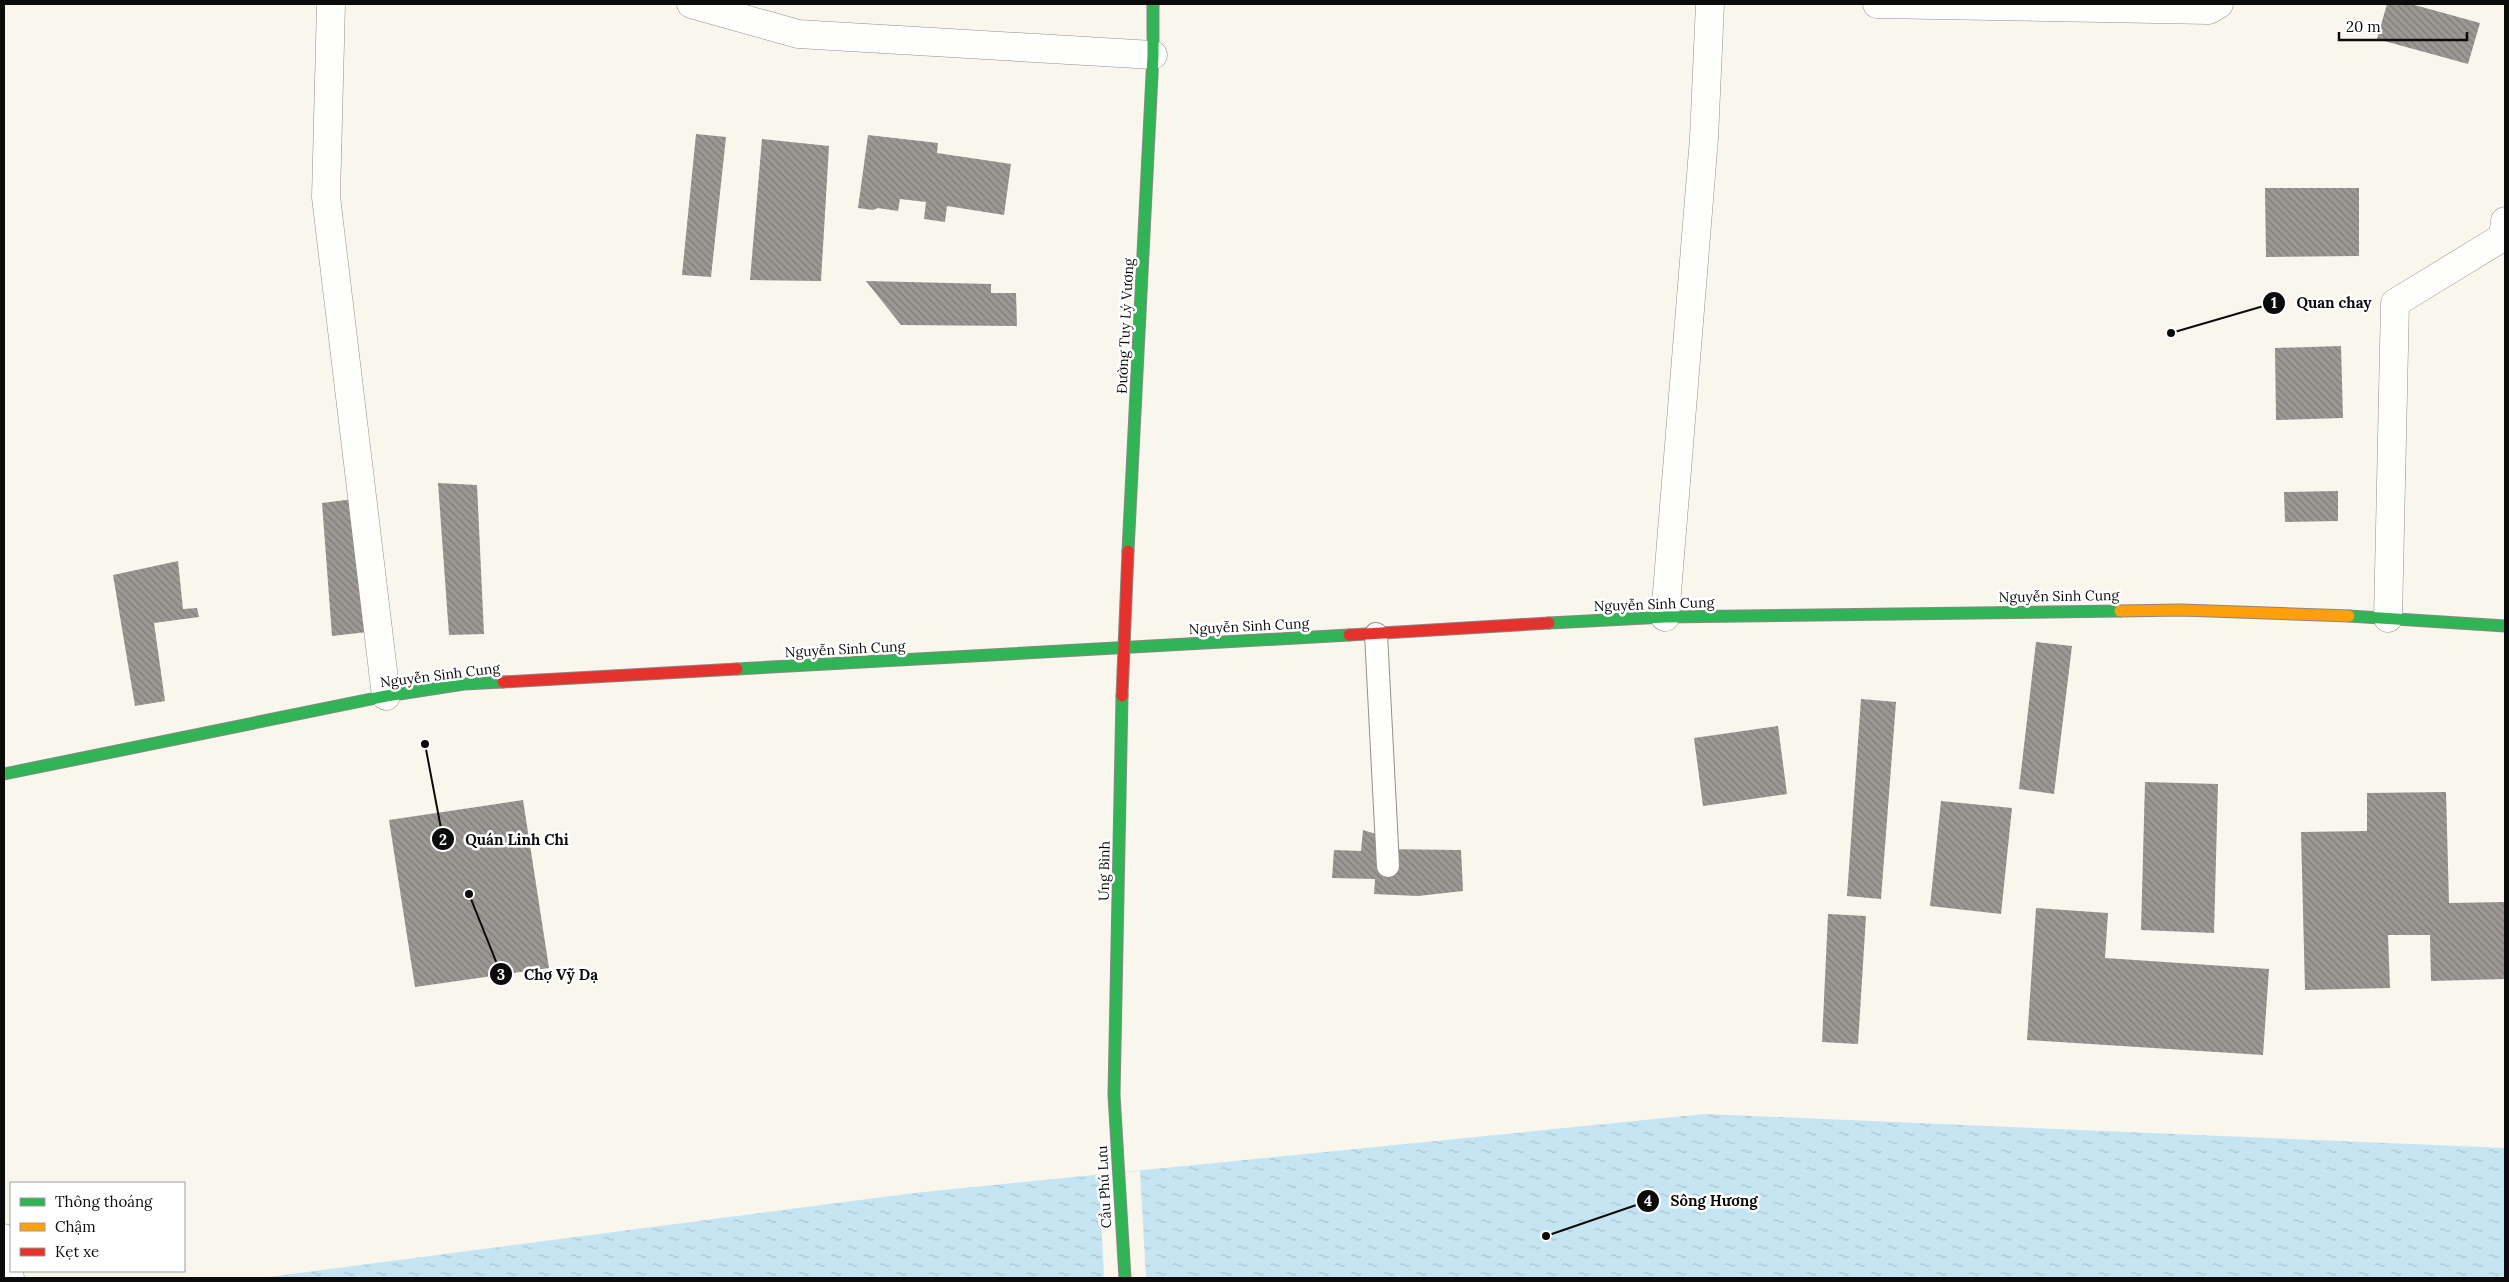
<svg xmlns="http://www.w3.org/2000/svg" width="2509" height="1282" viewBox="0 0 2509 1282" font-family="Lora,serif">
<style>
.water{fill:url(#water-ripples)}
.pier{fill:#f9f6ee}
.building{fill:url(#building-back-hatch)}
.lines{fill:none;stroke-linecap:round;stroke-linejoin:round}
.lane-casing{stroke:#92918d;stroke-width:24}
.street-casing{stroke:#92918d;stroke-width:29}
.fast-casing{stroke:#898784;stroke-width:13}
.slow-casing{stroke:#898784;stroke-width:13}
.jam-casing{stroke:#898784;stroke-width:13}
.lane{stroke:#fefefc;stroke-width:22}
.street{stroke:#fefefc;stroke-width:28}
.fast{stroke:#30b455;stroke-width:11}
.slow{stroke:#ff9f0a;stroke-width:11}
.jam{stroke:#e5322d;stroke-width:11}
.labels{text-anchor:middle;stroke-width:5;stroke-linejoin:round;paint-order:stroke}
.street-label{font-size:14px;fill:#0b0b0b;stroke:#fff}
.leader{fill:none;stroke:#0b0b0b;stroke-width:2}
.callout-dot{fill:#0b0b0b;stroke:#fff;stroke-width:2}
.mark-label{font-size:15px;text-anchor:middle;font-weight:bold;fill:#fff}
.callout-label{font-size:15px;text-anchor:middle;font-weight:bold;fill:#0b0b0b;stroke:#fff;stroke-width:5;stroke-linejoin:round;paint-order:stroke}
</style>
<defs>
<pattern id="water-ripples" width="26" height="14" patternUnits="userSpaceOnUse" patternTransform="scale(1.25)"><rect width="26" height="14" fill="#c6e5f2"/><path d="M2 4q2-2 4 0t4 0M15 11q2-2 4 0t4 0" fill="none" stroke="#a9c3ce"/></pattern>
<pattern id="building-back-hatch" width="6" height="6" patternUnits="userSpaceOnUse" patternTransform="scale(1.25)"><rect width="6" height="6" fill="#9c9995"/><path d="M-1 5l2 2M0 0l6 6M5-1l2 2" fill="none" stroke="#7d7b78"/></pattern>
</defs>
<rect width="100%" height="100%" fill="#f9f6ee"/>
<polygon class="water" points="1705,1114 2505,1148 2505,1278 261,1278 914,1193"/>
<polygon class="pier" points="1140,1171 1146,1278 1104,1278 1099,1175"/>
<g class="building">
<polygon points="2387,4 2411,4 2480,23 2468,64 2377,39"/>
<polygon points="696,134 726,137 711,277 682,275"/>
<polygon points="868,135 938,143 937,153 1011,164 1004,215 947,206 945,222 924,219 926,202 900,199 898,211 878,208 873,210 858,208"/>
<polygon points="762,139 829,146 821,281 750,280"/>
<polygon points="2265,188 2359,188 2359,256 2266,257"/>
<polygon points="866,281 991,284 991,293 1016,293 1017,326 901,325"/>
<polygon points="2341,346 2343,418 2276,420 2275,348"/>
<polygon points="438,483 477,485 484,634 449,635"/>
<polygon points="2338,491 2338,521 2285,522 2284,492"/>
<polygon points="354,499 367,632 332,636 322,503"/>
<polygon points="178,561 183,609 197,608 199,617 154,623 165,701 135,706 113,575"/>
<polygon points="2036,642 2072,646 2054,794 2019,789"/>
<polygon points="1861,699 1896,702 1881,899 1847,896"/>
<polygon points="1778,726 1787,794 1703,806 1694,738"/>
<polygon points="2145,782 2218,784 2214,933 2141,930"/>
<polygon points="2446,792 2449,903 2505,902 2505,979 2431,981 2430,935 2388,935 2390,988 2305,990 2301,832 2367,831 2367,793"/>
<polygon points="523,800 549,968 415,987 389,820"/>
<polygon points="1941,801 2012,808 2001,914 1930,906"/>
<polygon points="1363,830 1376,834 1375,849 1461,850 1463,891 1418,896 1374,894 1375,879 1332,878 1334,850 1361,851"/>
<polygon points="2036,908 2108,913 2105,958 2269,969 2263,1055 2027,1040"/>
<polygon points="1828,914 1866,916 1858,1044 1822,1042"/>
</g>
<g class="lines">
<defs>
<polyline id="lane" points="1376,634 1388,866"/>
<g id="street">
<polyline points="331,4 326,197 386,696"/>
<polyline points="691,4 798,34 1153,55"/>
<polyline points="1877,4 2209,10 2219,4"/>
<polyline points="1665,617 1704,138 1710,4"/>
<polyline points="2388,618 2395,303 2503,237 2505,221"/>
<polyline points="4,1238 10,1278"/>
</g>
<g id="fast">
<polyline points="1128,551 1153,55 1153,4"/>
<polyline points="2349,616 2505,626"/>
<polyline points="1549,623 1665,617 2120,611"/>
<polyline points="737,669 1349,635"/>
<polyline points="1122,696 1114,1095 1125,1278"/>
<polyline points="4,774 386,696 464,684 503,682"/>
</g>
<polyline id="slow" points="2120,611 2181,610 2349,616"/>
<g id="jam">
<polyline points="1349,635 1549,623"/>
<polyline points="503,682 737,669"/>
<polyline points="1122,696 1128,551"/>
</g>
</defs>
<use href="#lane" class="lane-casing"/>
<use href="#street" class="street-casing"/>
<use href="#fast" class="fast-casing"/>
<use href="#slow" class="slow-casing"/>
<use href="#jam" class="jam-casing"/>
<use href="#lane" class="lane"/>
<use href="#street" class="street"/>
<use href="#fast" class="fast"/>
<use href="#slow" class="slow"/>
<use href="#jam" class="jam"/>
</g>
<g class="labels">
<g class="street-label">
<text transform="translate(1125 326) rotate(-87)" y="5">Đường Tuy Lý Vương</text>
<text transform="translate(2059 596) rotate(-1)" y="5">Nguyễn Sinh Cung</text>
<text transform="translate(1654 604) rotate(-2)" y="5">Nguyễn Sinh Cung</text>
<text transform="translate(1249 626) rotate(-3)" y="5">Nguyễn Sinh Cung</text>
<text transform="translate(845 649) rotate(-3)" y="5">Nguyễn Sinh Cung</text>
<text transform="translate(440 675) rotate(-7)" y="5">Nguyễn Sinh Cung</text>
<text transform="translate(1104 871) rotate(-89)" y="5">Ưng Bình</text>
<text transform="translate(1104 1187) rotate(-93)" y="5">Cầu Phú Lưu</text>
</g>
</g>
<path class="leader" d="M2171 333L2274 303M425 744L443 839M469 894L501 974M1546 1236L1648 1201"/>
<g class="callout-dot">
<circle cx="2171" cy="333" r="5"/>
<circle cx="425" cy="744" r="5"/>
<circle cx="469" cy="894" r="5"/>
<circle cx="1546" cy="1236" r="5"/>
<circle cx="2274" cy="303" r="12"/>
<circle cx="443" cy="839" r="12"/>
<circle cx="501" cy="974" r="12"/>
<circle cx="1648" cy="1201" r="12"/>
</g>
<g class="mark-label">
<text x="2274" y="308">1</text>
<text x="443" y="845">2</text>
<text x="501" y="980">3</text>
<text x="1648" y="1206">4</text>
</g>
<g class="callout-label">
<text x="2334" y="308">Quan chay</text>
<text x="517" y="845">Quán Linh Chi</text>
<text x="561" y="980">Chợ Vỹ Dạ</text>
<text x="1714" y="1206">Sông Hương</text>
</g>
<rect width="2509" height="1282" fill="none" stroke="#0b0b0b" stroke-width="10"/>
<rect x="10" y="1182" width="175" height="90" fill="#ffffff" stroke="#9d9d9d"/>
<rect x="20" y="1198" width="25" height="8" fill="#30b455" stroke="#9d9d9d"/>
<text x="55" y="1207" font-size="15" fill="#0b0b0b">Thông thoáng</text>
<rect x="20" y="1223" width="25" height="8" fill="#ff9f0a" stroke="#9d9d9d"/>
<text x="55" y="1232" font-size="15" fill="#0b0b0b">Chậm</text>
<rect x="20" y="1248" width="25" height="8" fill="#e5322d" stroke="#9d9d9d"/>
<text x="55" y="1257" font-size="15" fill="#0b0b0b">Kẹt xe</text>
<path d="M2339 32v8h128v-8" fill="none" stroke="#0b0b0b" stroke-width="2.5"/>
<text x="2346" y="32" font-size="15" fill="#0b0b0b" stroke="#ffffff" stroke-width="4" paint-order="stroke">20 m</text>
</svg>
